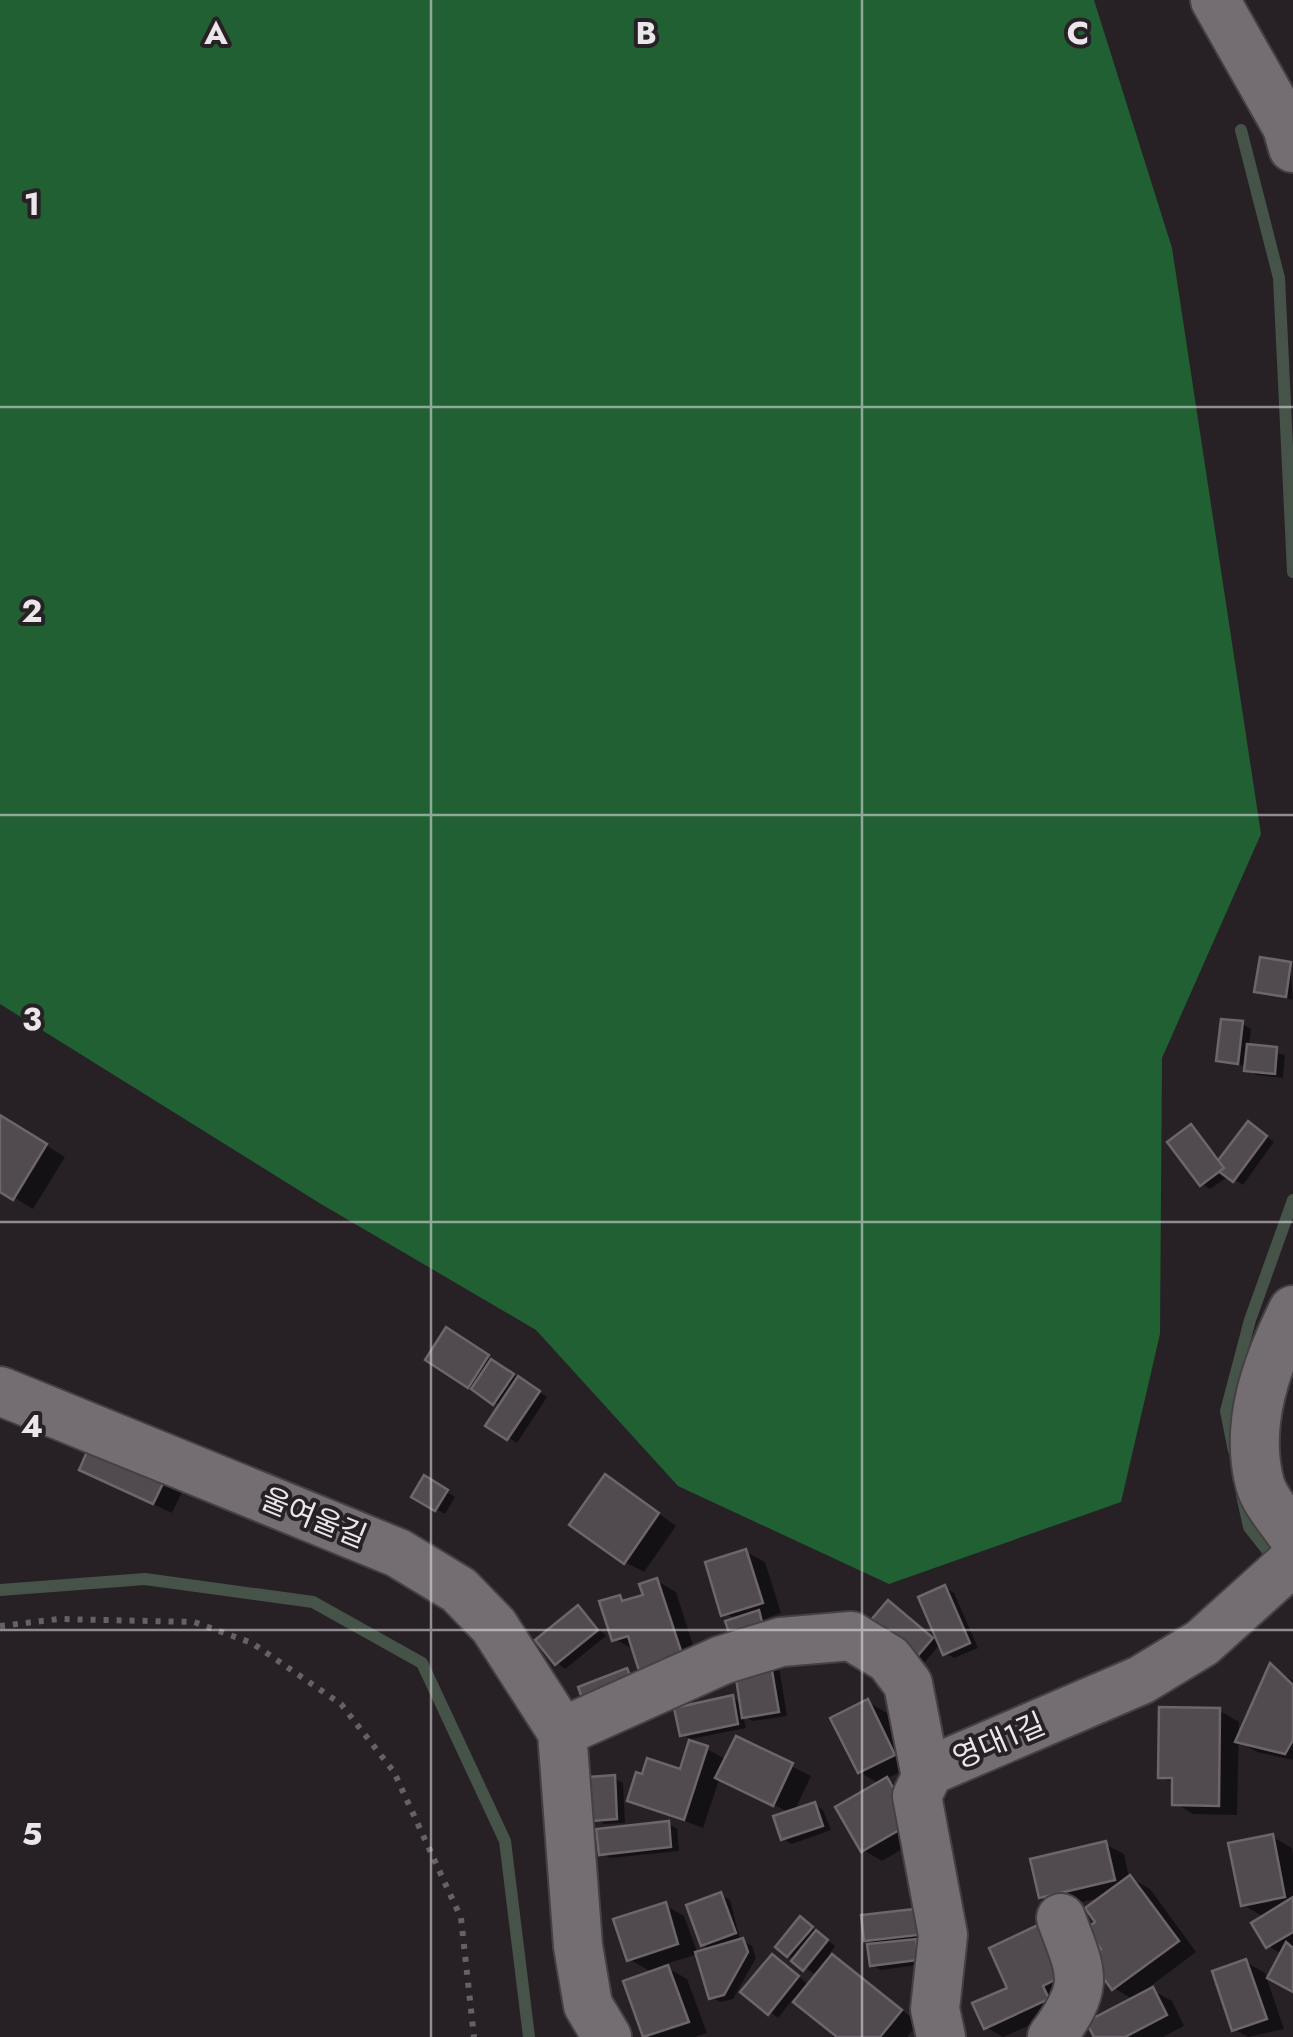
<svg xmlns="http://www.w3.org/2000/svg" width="1293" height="2037" viewBox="0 0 1293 2037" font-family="Jost,'Noto Sans KR',sans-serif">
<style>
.forest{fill:#206032}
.shadow{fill:#0007}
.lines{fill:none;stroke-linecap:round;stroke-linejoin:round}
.stream{stroke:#465348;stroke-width:12}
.building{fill:#514b50;stroke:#6c656b;stroke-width:2.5}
.minor-casing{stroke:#444044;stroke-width:52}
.path{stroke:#666166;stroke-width:6;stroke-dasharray:5 8;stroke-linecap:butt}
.minor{stroke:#746e73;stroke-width:48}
.grid{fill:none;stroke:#eae6ea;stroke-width:2.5;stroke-opacity:0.55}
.labels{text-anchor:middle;stroke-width:8;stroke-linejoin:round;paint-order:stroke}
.street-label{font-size:30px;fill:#eae6ea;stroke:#272126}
.grid-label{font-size:32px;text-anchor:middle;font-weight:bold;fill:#eae6ea;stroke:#272126;stroke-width:8;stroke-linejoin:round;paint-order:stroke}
</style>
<rect width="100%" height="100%" fill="#272126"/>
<polygon class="forest" points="0,0 1094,0 1172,248 1261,834 1162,1058 1160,1334 1121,1502 889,1584 678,1486 536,1330 321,1204 0,1004"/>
<g class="shadow">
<polygon points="1290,964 1293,1000 1257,991"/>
<polygon points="1242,1024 1251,1029 1249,1047 1285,1055 1283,1078 1256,1075 1247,1067 1219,1060"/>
<polygon points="0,1117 65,1157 33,1209 0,1189"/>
<polygon points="1191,1127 1221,1160 1257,1129 1274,1142 1243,1185 1229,1176 1210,1189 1202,1184"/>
<polygon points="447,1330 547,1397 517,1443 489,1425 501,1406 428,1360"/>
<polygon points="94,1444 184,1488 172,1513 101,1480"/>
<polygon points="425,1479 455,1497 445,1514 414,1497"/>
<polygon points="624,1488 676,1526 644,1572 625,1562"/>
<polygon points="746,1552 765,1562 781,1613 767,1618 771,1630 724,1614"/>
<polygon points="657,1581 676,1592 701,1670 634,1650 615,1639 619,1598 628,1602 646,1597"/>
<polygon points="945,1588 954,1593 978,1648 954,1658 945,1653"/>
<polygon points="579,1608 606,1636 565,1669 557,1663"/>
<polygon points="897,1608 940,1644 925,1662 917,1657"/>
<polygon points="737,1667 779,1667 787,1716 753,1721 743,1716 746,1728 691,1739 682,1734 732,1698 742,1703"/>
<polygon points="1271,1667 1293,1681 1293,1760 1257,1752 1239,1741"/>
<polygon points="868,1702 887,1713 913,1766 886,1779 906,1791 930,1833 882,1861 863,1850 880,1784 859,1772"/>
<polygon points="1220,1711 1239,1722 1237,1815 1193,1814 1174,1803 1174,1784 1161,1776"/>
<polygon points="737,1739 811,1776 794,1812 815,1805 823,1810 831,1830 792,1844 783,1839 790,1813 720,1777 703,1828 630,1800 681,1772 707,1749 727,1760"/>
<polygon points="614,1778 623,1783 625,1823 604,1824 595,1819"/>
<polygon points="669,1824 677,1829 679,1851 610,1858 601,1853"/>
<polygon points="1273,1837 1292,1848 1293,1855 1293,1989 1282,1954 1268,1946 1264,1917 1243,1905"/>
<polygon points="1105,1844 1124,1854 1129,1877 1150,1889 1196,1952 1148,1988 1172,2001 1184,2026 1163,2037 1096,2037 1134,2000 1114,1988 1098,1923 1104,1897 1060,1907 1042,1897"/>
<polygon points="721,1895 730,1900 740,1939 752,1946 756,1958 733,1999 720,2002 711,1997 712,1950 703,1945"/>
<polygon points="665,1905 684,1916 698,1954 663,1965 687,1979 707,2033 695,2037 646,2037 626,1983 653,1973 629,1959"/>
<polygon points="923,1917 926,1939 913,1940 924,1947 926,1964 881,1970 872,1965 877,1946 866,1939"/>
<polygon points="809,1925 835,1946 829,1955 919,2023 907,2037 841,2037 793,1999 778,2018 744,1992 781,1962 809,1985 817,1976 788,1955"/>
<polygon points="1040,1927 1067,2009 1003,2037 986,2027"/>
<polygon points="1246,1962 1265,1973 1284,2029 1248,2037 1234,2029"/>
</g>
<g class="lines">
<g class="stream">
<polyline points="1241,130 1279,278 1293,572"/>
<polyline points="1234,1451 1226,1411 1250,1320 1293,1200"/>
<polyline points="1242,1495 1249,1527 1278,1564"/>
<polyline points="0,1590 145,1579 313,1602 422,1663 505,1841 529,2037"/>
</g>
</g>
<g class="building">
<polygon points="1260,957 1291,962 1286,997 1254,992"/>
<polygon points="1221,1019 1243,1021 1238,1064 1216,1061"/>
<polygon points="1247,1044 1277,1047 1275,1074 1244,1071"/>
<polygon points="0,1115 47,1144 13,1200 0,1192"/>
<polygon points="1248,1121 1267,1136 1233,1182 1213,1167"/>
<polygon points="1191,1124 1224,1168 1200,1186 1167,1142"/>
<polygon points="446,1327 489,1355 468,1388 425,1360"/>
<polygon points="491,1359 514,1374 493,1405 471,1389"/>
<polygon points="518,1376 540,1391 507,1440 485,1426"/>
<polygon points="92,1440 167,1475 153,1504 79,1470"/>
<polygon points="605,1474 659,1513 624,1564 569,1525"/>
<polygon points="424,1475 448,1490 435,1511 411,1497"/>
<polygon points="746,1549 763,1603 721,1616 705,1562"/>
<polygon points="657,1578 684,1660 640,1674 628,1636 612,1641 599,1601 620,1595 622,1601 643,1595 639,1584"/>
<polygon points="945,1585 970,1643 943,1655 918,1597"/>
<polygon points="888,1600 933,1638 915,1659 870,1621"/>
<polygon points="578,1605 598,1630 555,1665 535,1640"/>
<polygon points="759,1610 763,1626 730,1636 725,1621"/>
<polygon points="770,1659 779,1712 742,1718 734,1665"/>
<polygon points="1270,1663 1293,1685 1293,1740 1285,1754 1235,1742"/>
<polygon points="627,1668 636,1690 586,1709 578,1687"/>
<polygon points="733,1695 738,1724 680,1736 674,1708"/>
<polygon points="868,1699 895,1755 858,1773 830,1718"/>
<polygon points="1159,1707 1220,1708 1219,1806 1172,1805 1172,1778 1158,1778"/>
<polygon points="736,1736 793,1763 773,1806 715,1778"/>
<polygon points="689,1740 708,1746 684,1820 627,1801 636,1772 642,1774 647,1758 680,1769"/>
<polygon points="615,1775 617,1819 593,1821 589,1777"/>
<polygon points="887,1777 913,1822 861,1852 835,1807"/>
<polygon points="815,1802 823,1826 781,1840 773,1816"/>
<polygon points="669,1821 671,1847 599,1855 596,1829"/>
<polygon points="1273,1834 1285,1897 1241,1906 1228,1843"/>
<polygon points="1106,1841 1115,1880 1039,1898 1030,1859"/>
<polygon points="1130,1875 1179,1941 1112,1990 1089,1958 1101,1949 1086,1929 1095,1922 1085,1908"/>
<polygon points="721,1892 736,1933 701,1946 686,1905"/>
<polygon points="1293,1897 1293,1932 1266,1948 1251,1923"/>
<polygon points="666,1902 678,1944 627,1961 613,1919"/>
<polygon points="915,1909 918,1935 864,1941 861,1915"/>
<polygon points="800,1916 813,1927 787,1957 775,1947"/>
<polygon points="1040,1924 1064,1975 1043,1986 1049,1999 984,2029 972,2003 1007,1988 989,1948"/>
<polygon points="816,1930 828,1940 803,1971 791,1961"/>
<polygon points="743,1938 748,1952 724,1995 709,1999 695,1952"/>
<polygon points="916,1939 918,1960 870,1966 867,1944"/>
<polygon points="1286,1942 1293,1948 1293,1992 1267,1978"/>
<polygon points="772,1954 799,1976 768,2015 740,1992"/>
<polygon points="832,1954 902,2010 880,2037 837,2037 793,2002"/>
<polygon points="1246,1959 1267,2019 1232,2031 1212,1971"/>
<polygon points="668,1965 689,2022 643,2037 623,1981"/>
<polygon points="1153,1987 1167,2015 1125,2037 1094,2037 1086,2022"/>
</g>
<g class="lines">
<defs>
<g id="minor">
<polyline points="1215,0 1287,127 1293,148"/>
<path d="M 1293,1310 C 1267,1363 1244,1424 1260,1484 C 1265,1502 1283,1521 1293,1537"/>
<polyline points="0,1391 398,1553 459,1590 494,1626 562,1732 578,1946 588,2005 607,2037"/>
<polyline points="562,1732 722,1660 781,1642 851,1636 889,1659 908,1684 926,1777"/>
<polyline points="941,2037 935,2009 943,1935 917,1796 929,1771 1141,1680 1202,1643 1293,1561"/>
<path d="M 1052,2037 C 1091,1984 1082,1975 1061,1918"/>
</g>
</defs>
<use href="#minor" class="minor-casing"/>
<polyline class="path" points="0,1626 59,1619 194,1622 252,1643 341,1704 394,1772 461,1918 474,2037"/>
<use href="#minor" class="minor"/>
</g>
<path class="grid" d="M 431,0 L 431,2037M 862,0 L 862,2037M 0,407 L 1293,407M 0,815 L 1293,815M 0,1222 L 1293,1222M 0,1630 L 1293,1630"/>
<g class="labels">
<g class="street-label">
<text transform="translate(314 1518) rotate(22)" y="10">울여울길</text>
<text transform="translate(999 1741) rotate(-23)" y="10">영대1길</text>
</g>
</g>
<g class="grid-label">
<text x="216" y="44">A</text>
<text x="646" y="44">B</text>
<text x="1078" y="44">C</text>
<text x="32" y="215">1</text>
<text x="32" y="622">2</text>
<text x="32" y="1030">3</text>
<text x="32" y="1437">4</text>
<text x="32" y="1845">5</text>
</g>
</svg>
